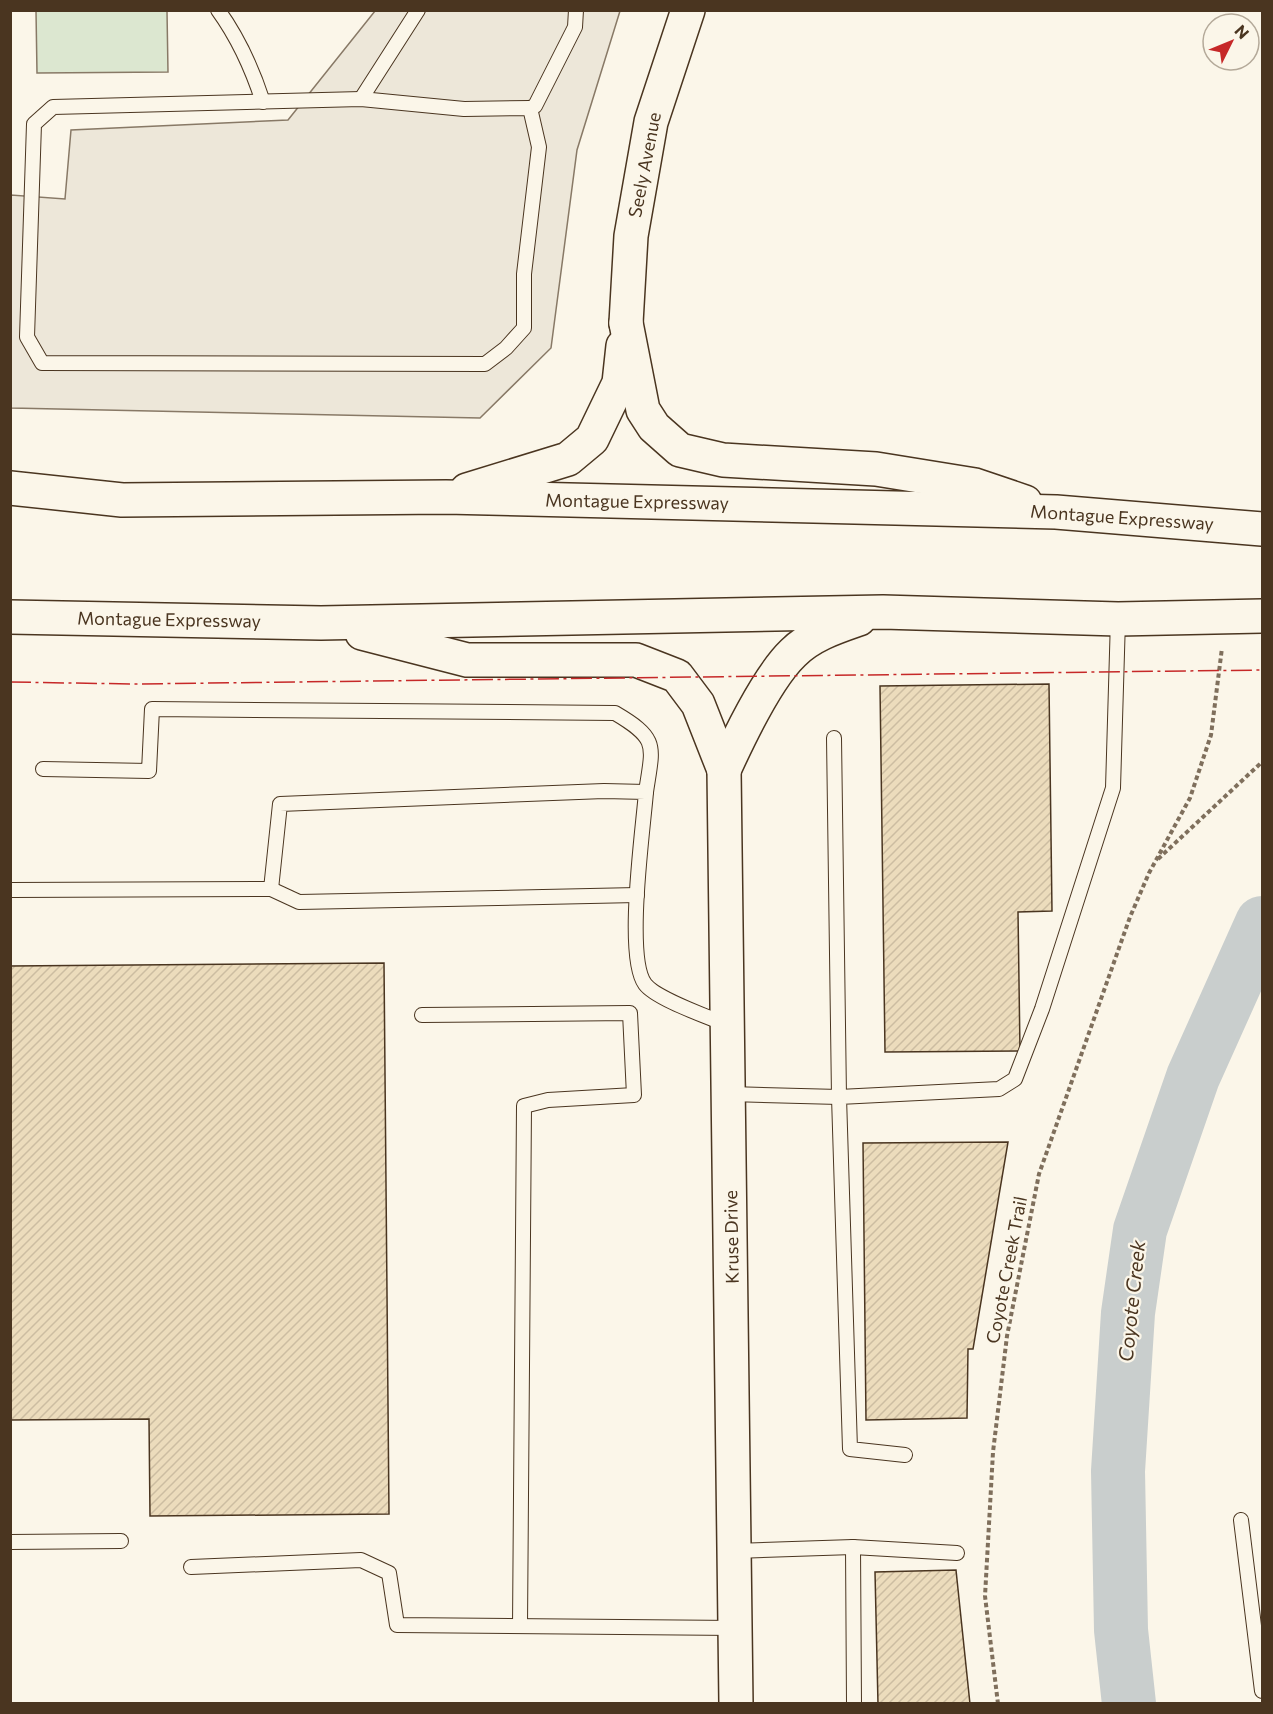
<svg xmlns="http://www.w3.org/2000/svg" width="1273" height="1714" viewBox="0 0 1273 1714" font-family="Commissioner,sans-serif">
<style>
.grass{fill:#dce7d0;stroke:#887966;stroke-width:1.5}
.parking{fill:#ede7d9;stroke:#887966;stroke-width:1.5}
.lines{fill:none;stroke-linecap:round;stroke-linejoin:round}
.river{stroke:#c9cecd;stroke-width:54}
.building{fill:url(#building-hatch);stroke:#4a3520;stroke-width:1.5}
.service-casing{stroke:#4a3520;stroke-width:16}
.tertiary-casing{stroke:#4a3520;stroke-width:36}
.trunk-casing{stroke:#4a3520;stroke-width:36}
.path{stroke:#7f6f5c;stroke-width:4;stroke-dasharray:4.5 3;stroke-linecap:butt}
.service{stroke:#fbf6e9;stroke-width:14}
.tertiary{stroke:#fbf6e9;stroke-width:33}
.trunk{stroke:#fbf6e9;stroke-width:33}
.power{stroke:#c62828;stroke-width:1.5;stroke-dasharray:21 4.5 3 4.5;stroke-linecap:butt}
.labels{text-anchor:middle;stroke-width:4.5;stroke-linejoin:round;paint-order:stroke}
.street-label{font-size:18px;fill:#4a3520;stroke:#fbf6e9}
.water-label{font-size:20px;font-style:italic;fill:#4a3520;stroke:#fbf6e9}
</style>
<defs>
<pattern id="building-hatch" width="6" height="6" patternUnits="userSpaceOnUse" patternTransform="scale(1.5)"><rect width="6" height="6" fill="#ecdcbc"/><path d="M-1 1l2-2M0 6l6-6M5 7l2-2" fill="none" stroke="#ccbda1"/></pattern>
</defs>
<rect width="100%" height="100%" fill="#fbf6e9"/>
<polygon class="grass" points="36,11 167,11 168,72 37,73"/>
<polygon class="parking" points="375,11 620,11 577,150 551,348 480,418 11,408 11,195 65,199 71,130 288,120"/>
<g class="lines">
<polyline class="river" points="1129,1704 1121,1630 1118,1471 1128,1313 1140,1230 1193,1077 1262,923"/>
</g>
<g class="building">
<polygon points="1049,684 1052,911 1018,912 1020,1051 885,1052 880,686"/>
<polygon points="384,963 389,1514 150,1516 149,1419 10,1420 10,966"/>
<polygon points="1008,1142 973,1349 968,1349 967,1418 866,1420 863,1143"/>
<polygon points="956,1570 970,1704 878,1704 875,1572"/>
</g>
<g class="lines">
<defs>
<g id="service">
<path d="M 218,10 C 239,39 252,68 263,102"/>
<polygon points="361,99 464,109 530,108 539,147 524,274 524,328 506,348 485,364 42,363 27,337 34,124 53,107"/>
<polyline points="361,99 418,10"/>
<polyline points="530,108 535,106 575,27 576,10"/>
<path d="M 43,769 L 149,771 L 152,709 L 615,713 C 659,739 653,745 646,792"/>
<polyline points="271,889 299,902 637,895"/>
<path d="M 10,890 L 271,889 L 280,804 L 604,791 L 646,792 C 643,830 625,957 645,984 C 656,999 709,1017 727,1025"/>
<polyline points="422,1015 630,1013 634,1095 548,1100 524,1106 520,1626"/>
<polyline points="730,1094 839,1097 834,738"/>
<polyline points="905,1455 850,1449 839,1097 999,1089 1015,1079 1042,1009 1113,788 1118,619"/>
<polyline points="1241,1520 1262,1691"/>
<polyline points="10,1542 121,1541"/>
<polyline points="853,1547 854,1704"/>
<polyline points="735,1551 853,1547 957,1553"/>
<polyline points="191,1567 361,1560 389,1573 397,1625 736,1628"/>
</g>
<g id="tertiary">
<polyline points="626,323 631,236 651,122 688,10"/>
<polyline points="724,770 736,1704"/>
</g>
<g id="trunk">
<polyline points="626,323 643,410 654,427 680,450 723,460 876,469 975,485 1025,502"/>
<polyline points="10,488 122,500 446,497 1056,512 1262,529"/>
<polyline points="467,490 568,459 592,439 619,383 623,346"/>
<polyline points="10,617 321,623 883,612 1118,619 1262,616"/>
<polyline points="362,633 467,660 636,660 677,676 698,704 724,770"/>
<path d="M 724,770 C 739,737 767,678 793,653 C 811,635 836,627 859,619"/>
</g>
</defs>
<use href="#service" class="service-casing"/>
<use href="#tertiary" class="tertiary-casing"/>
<use href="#trunk" class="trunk-casing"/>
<g class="path">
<polyline points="1158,859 1262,762"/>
<polyline points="998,1704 985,1596 993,1452 1007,1336 1039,1174 1130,917 1149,873 1190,798 1211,735 1222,648"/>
</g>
<use href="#service" class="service"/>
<use href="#tertiary" class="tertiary"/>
<use href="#trunk" class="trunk"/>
<polyline class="power" points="10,682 133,684 1262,670"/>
</g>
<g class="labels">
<g class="street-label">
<text transform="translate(645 165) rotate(-79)" y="6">Seely Avenue</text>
<text transform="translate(637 502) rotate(1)" y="6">Montague Expressway</text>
<text transform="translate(1122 518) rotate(4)" y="6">Montague Expressway</text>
<text transform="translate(169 620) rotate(1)" y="6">Montague Expressway</text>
<text transform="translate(732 1237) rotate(-91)" y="6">Kruse Drive</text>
<text transform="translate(1007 1270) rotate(-79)" y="6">Coyote Creek Trail</text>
</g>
<g class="water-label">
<text transform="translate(1132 1301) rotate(-84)" y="7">Coyote Creek</text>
</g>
</g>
<rect width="1273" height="1714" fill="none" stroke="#4a3520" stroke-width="24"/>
<g transform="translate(1231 42) rotate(47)"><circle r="28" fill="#fbf6e9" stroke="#b4a999" stroke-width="1.5"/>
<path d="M0-4.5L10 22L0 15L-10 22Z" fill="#c62828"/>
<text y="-9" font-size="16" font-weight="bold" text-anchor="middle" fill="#4a3520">N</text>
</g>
</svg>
